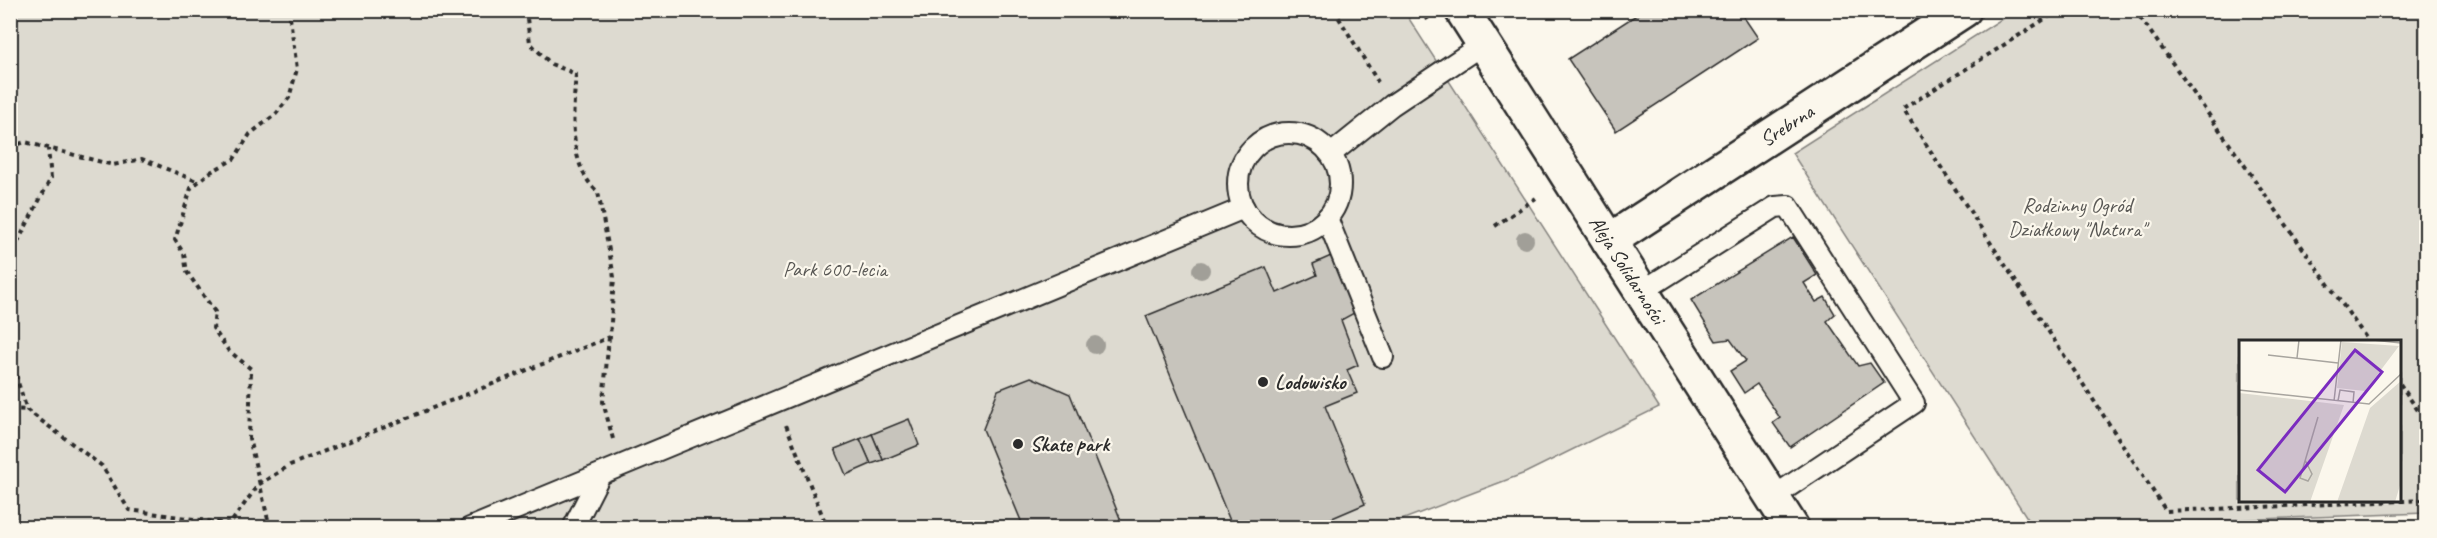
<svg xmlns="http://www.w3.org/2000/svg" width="2437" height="538" viewBox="0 0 2437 538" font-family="Caveat,sans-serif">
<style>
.green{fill:#dddad0;stroke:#84827e;stroke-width:1.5;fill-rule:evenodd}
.building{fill:#c7c4bc;stroke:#2b2b2b;stroke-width:1.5}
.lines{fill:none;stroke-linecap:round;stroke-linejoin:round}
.service-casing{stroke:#2b2b2b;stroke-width:24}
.minor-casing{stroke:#2b2b2b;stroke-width:38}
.path{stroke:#2b2b2b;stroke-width:4;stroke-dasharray:4.5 4.5;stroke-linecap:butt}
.service{stroke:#fbf7ec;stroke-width:20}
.minor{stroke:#fbf7ec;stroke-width:33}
.tree{fill:#a19f98}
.poi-dot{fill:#2b2b2b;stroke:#fbf7ec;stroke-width:2}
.labels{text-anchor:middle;stroke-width:4.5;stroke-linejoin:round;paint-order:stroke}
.street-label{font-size:21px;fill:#2b2b2b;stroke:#fbf7ec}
.park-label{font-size:21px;fill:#585754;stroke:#fbf7ec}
.poi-label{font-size:21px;font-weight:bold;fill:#2b2b2b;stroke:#fbf7ec;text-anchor:start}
.inset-road{fill:none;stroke:#a8a59f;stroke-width:1.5}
.view{fill:#7b2cbf;fill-opacity:0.15;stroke:#7b2cbf;stroke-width:3}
.inset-edge{fill:none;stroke:#2b2b2b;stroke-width:3}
</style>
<rect width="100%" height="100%" fill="#fbf7ec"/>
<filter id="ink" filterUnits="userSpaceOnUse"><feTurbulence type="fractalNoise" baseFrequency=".0167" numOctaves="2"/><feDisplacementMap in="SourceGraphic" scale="12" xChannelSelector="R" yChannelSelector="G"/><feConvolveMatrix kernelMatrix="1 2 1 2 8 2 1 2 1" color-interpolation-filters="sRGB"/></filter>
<g filter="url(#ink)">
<g class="green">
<polygon points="10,11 1404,11 1659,407 1525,473 1383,527 11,527"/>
<path d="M 2014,11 L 2426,11 L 2426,513 L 2033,527 L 1792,153 ZM 2240,342 L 2400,342 L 2400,500 L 2240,500 Z"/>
</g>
<g class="building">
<polygon points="1644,10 1739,10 1758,38 1616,131 1568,59"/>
<polygon points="1793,237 1817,275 1804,283 1816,302 1825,297 1835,314 1827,321 1858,366 1870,363 1884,383 1790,447 1773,423 1780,418 1757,384 1744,393 1730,371 1746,361 1730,339 1716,341 1691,300"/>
<polygon points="1331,256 1356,312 1341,320 1358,365 1347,370 1357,393 1325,406 1365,504 1309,528 1233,528 1146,316 1266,267 1277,293 1317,275 1313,264"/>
<polygon points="1031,377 1070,394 1124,528 1024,528 983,429 998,390"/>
<polygon points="909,419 919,445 883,460 872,434"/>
<polygon points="872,434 883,460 871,464 860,439"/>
<polygon points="860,439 871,464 846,475 835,449"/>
</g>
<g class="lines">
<defs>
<g id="service">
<circle cx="1289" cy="184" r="51"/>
<polyline points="1331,154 1392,105 1483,44"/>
<polyline points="1327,218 1383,357"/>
<polyline points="1641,292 1775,207 1788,206 1914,403 1773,497"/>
<polyline points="470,528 1244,208"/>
<polyline points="573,528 600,475"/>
</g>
<g id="minor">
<path id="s1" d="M 1462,10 L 1792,528"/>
<path id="s2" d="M 1609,241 L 1964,10"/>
</g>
</defs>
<use href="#service" class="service-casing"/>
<use href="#minor" class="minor-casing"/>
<g class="path">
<polyline points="1334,10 1378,82"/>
<polyline points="1422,10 1428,20"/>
<polyline points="2059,10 1903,109 2166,511 2426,500"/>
<polyline points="2135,10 2369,342"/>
<polyline points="10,147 25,142 113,165 142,159 199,182"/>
<polyline points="1495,226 1539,196"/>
<polyline points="10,268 15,247 51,178 48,149"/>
<polyline points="609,337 603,402 613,439"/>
<path d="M 10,358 L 27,410 L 102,466 L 129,510 L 230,524 L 258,485 L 290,465 L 610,337 L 614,277 L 598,192 C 567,166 573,109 576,74 L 551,64 L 530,43 L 526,10"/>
<polyline points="2400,384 2426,422"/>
<polyline points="10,409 27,410"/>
<polyline points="786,425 827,527"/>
<polyline points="270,528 249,438 251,369 228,350 213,328 215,312 187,272 184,254 175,240 191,188 209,173 234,159 250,134 276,114 289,98 297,69 290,18 292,10"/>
</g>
<use href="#service" class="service"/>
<use href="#minor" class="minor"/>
</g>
<g class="tree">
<circle cx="1525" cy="240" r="9"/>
<circle cx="1201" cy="270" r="9"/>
<circle cx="1095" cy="345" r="9"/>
</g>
</g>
<g class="poi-dot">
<circle cx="1263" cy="382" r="6"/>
<circle cx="1018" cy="444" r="6"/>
</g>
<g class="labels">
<g class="street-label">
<text dy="7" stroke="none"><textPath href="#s2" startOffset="212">Srebrna</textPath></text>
<text dy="7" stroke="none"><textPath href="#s1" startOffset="308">Aleja Solidarności</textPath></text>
</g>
<g class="park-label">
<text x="2077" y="212">Rodzinny Ogród<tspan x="2077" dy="24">Działkowy "Natura"</tspan></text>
<text x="835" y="276">Park 600-lecia</text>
</g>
<g class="poi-label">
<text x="1275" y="389">Lodowisko</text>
<text x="1030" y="451">Skate park</text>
</g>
</g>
<g transform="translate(2239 340)">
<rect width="162" height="162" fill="#fbf7ec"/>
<path d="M 103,2 L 160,6 L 126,51 L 98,48 ZM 162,41 L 162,142 L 156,162 L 98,162 L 131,68 ZM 0,53 L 105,65 L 71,162 L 0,162 Z" fill="#dddad0"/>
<path class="inset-road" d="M 134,0 L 162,3M 29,15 L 99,23M 58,18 L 60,0M 0,50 L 130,64 L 162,34M 95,61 L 102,0M 99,61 L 101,50 L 115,52 L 114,63M 66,120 L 73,134 L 69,141 L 61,138 L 79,77"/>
<path class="view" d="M 116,10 L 143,32 L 46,152 L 19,130 Z"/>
<rect width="162" height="162" class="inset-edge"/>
</g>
<rect width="2437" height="538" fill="none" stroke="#fbf7ec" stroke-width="36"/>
<rect x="18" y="18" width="2401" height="502" fill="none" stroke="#2b2b2b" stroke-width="2" filter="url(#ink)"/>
</svg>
